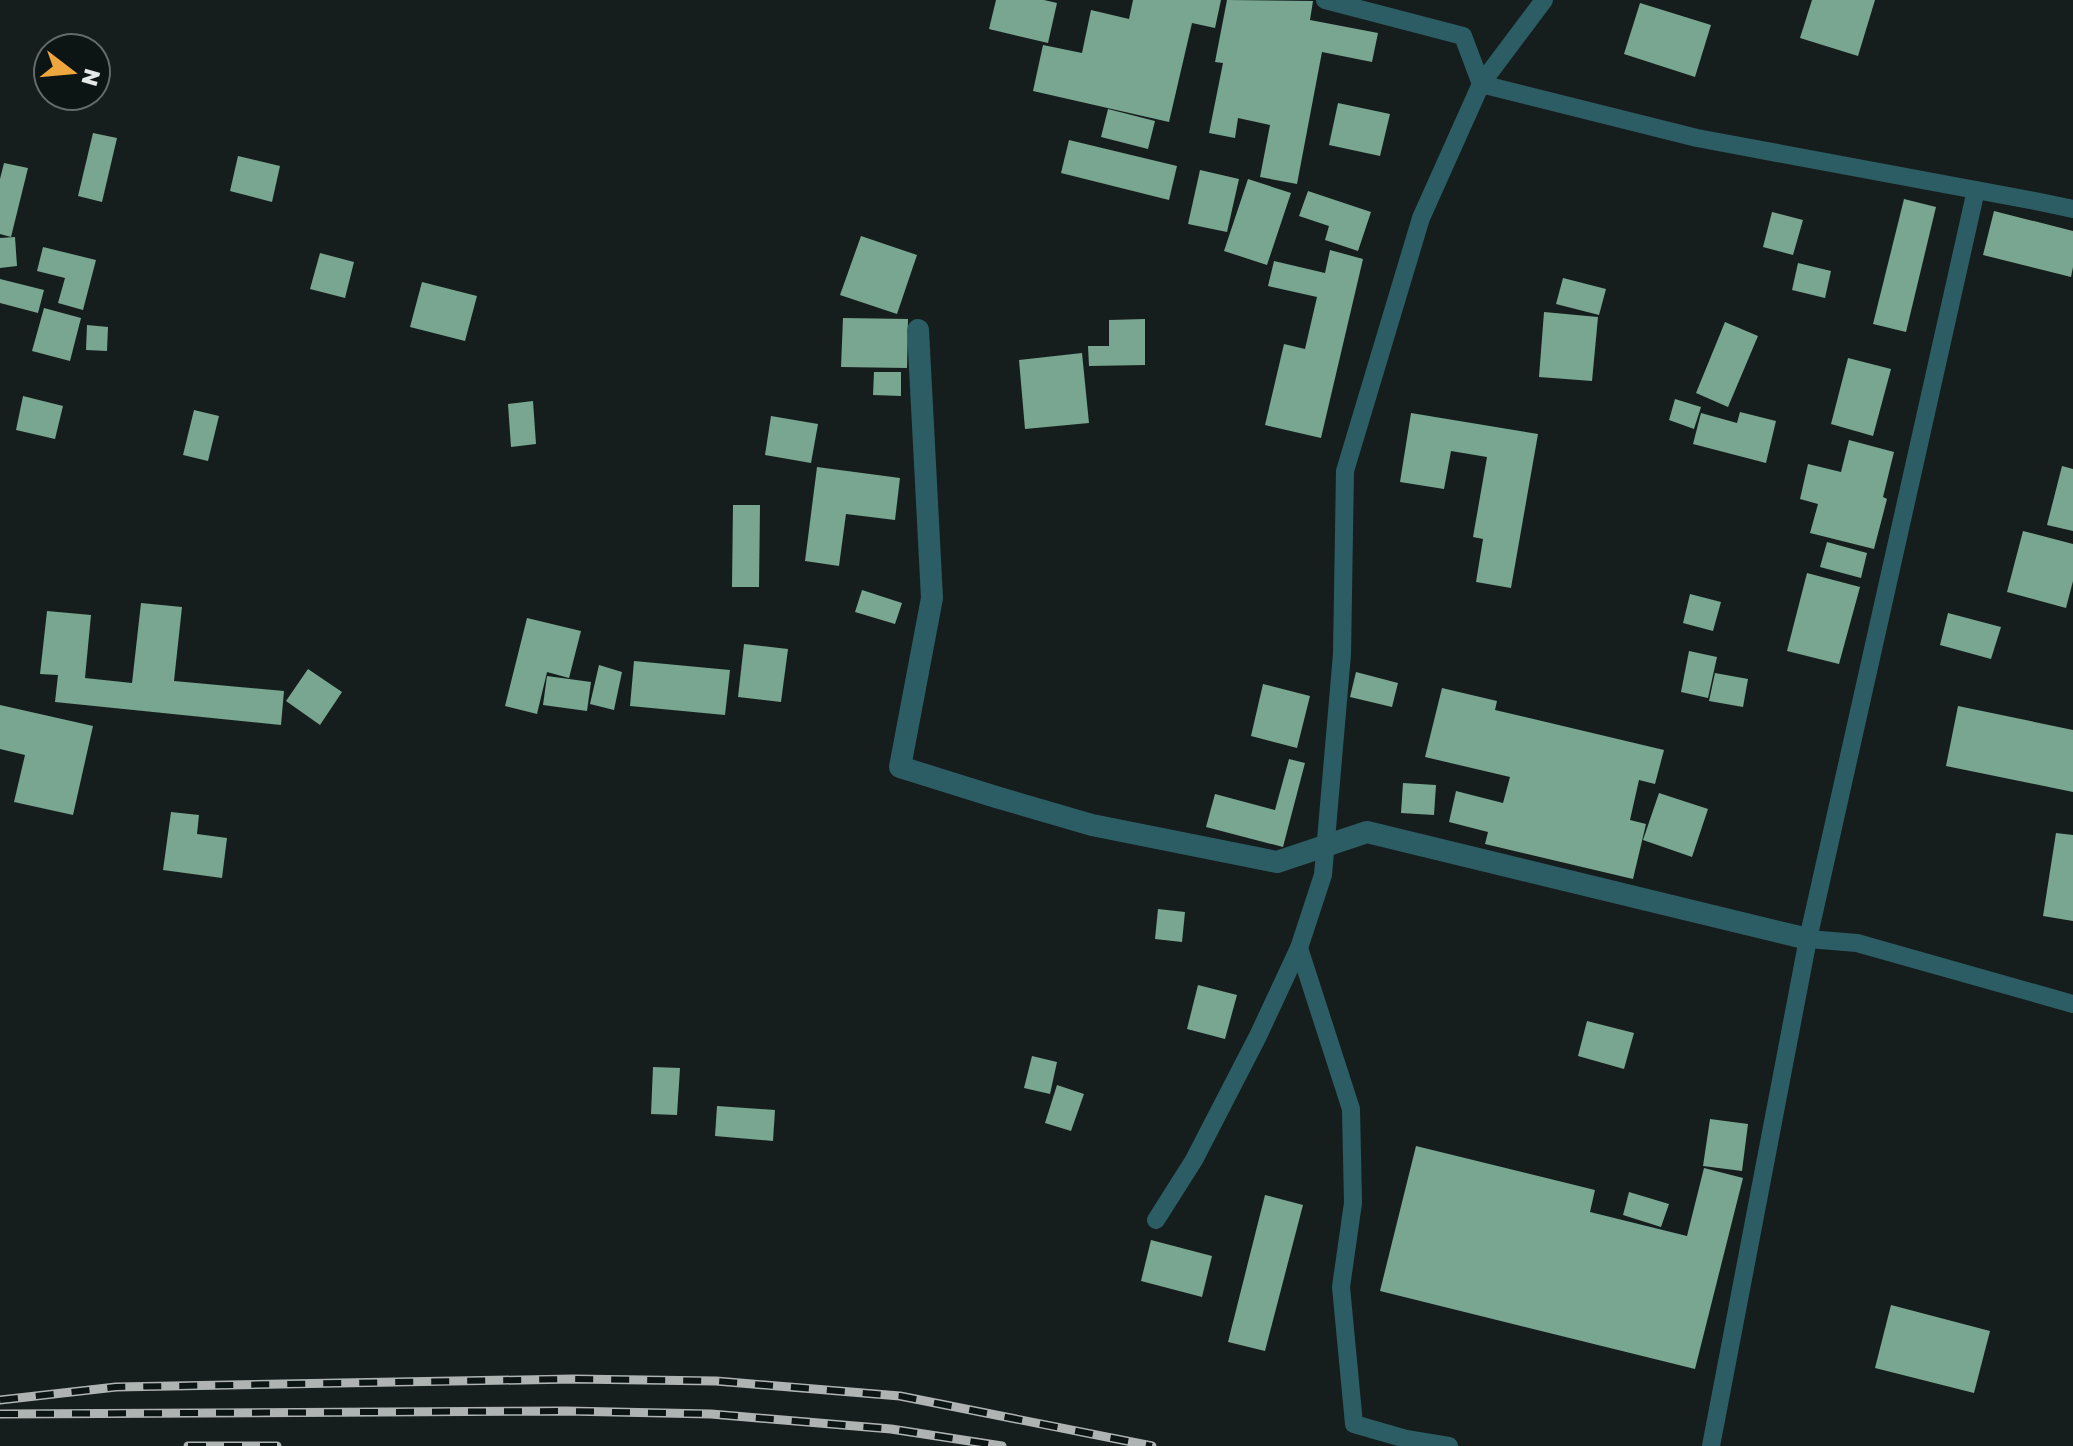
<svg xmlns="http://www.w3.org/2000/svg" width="2073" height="1446" viewBox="0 0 2073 1446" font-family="'Golos Text',sans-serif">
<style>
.building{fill:#78a690}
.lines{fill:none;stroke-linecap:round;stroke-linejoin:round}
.service{stroke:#2c5d64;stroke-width:18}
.minor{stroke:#2c5d64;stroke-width:22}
.rail-casing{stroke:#afb4b3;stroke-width:9}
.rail{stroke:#0d1514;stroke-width:6;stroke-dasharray:18;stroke-linecap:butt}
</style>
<rect width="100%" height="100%" fill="#161e1d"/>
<g class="building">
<polygon points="996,0 1044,0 1057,3 1048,43 989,29"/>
<polygon points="1133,0 1221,0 1215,28 1192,23 1169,122 1033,91 1043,45 1082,53 1091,10 1129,19"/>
<polygon points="1227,0 1313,1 1310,20 1378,33 1372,62 1322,52 1297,184 1260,177 1270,125 1238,118 1235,138 1209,133 1223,63 1215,62"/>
<polygon points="1812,0 1875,0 1858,56 1800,38"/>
<polygon points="1640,3 1711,25 1695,77 1624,54"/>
<polygon points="1338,103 1390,114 1380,156 1329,145"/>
<polygon points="1108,109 1155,121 1148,149 1101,137"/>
<polygon points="93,133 117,138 102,202 78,196"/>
<polygon points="1069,140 1177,166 1169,200 1061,173"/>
<polygon points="238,156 280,166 272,202 230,191"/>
<polygon points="4,163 28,168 11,237 0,234 0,179"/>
<polygon points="1200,170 1239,179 1227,232 1188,224"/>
<polygon points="1248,179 1291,193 1267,265 1224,251"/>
<polygon points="1308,191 1371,212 1358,251 1325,240 1329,226 1299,216"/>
<polygon points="1904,199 1936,207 1906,332 1873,324"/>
<polygon points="1994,211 2073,231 2073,267 2071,277 1983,255"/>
<polygon points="1772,212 1803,220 1793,255 1763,247"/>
<polygon points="861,236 917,255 897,314 840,295"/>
<polygon points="15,237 17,266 0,268 0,238"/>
<polygon points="43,247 96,260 83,310 58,303 65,278 37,271"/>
<polygon points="1330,250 1363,259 1321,438 1265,425 1284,344 1305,349 1317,297 1268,286 1274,261 1325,273"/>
<polygon points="320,253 354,262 345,298 310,289"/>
<polygon points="1798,263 1831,271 1825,298 1792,290"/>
<polygon points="1563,278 1606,289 1599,315 1556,304"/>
<polygon points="0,279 44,290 38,313 0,303"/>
<polygon points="422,282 477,296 465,341 410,327"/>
<polygon points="44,308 81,318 70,361 32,351"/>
<polygon points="1544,312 1598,317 1592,381 1539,377"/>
<polygon points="843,318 908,319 907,368 841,367"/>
<polygon points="1145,319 1145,365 1089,366 1088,346 1109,346 1109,320"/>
<polygon points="1725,322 1758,336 1728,407 1696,393"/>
<polygon points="87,325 108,327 107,351 86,350"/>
<polygon points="1082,353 1089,423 1025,429 1019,360"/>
<polygon points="1848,358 1891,369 1873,436 1831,424"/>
<polygon points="874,372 901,372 901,396 873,395"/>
<polygon points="23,396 63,406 55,439 16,430"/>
<polygon points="1675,399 1701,407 1694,429 1669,420"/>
<polygon points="533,401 536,444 511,447 508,404"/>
<polygon points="194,410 219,416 208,461 183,455"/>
<polygon points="1740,412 1776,421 1766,463 1693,444 1701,413 1737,423"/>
<polygon points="1411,413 1538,434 1511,588 1476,582 1483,539 1473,537 1487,457 1451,451 1444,489 1400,482"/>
<polygon points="771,416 818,424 811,463 765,455"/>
<polygon points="1849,440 1894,452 1883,497 1887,499 1874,549 1810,533 1818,504 1800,499 1808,464 1841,472"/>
<polygon points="2062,466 2073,469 2073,531 2047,525"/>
<polygon points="817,467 900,478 895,520 846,514 839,566 805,561"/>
<polygon points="733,505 760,505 759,587 732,587"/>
<polygon points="2023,531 2073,544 2073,581 2066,608 2007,592"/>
<polygon points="1827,542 1867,553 1861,578 1820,567"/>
<polygon points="1807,573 1860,587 1839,664 1787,651"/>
<polygon points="862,590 902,603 895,624 855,612"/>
<polygon points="1690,594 1721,602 1713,631 1683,623"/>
<polygon points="141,603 182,607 174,681 284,691 281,725 55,702 58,675 40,674 47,611 91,615 85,678 132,683"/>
<polygon points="1948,613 2001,627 1991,659 1940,645"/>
<polygon points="527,618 581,631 569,678 547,672 548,668 537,714 505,706"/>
<polygon points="744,644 788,649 781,702 738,697"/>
<polygon points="1689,651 1717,657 1708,698 1681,692"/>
<polygon points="634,661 730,670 725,715 630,706"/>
<polygon points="599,665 622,672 614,710 590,704"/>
<polygon points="308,669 342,692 320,725 286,701"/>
<polygon points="1356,672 1398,683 1392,707 1350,697"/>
<polygon points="1715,673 1748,679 1743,707 1709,701"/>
<polygon points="547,676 591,682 587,711 543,705"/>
<polygon points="1263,684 1310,696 1297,748 1251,736"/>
<polygon points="1442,688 1497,701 1495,710 1664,750 1655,784 1639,780 1630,820 1646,824 1633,879 1485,844 1488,832 1449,822 1456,791 1503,803 1510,777 1425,757"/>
<polygon points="0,705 93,726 73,815 14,802 25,755 0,749"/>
<polygon points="1958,706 2073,730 2073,792 1946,766"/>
<polygon points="1289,759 1305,763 1283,847 1206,827 1215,794 1275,810"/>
<polygon points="1403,783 1436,785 1434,815 1401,813"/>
<polygon points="1659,793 1708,809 1692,857 1643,840"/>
<polygon points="171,812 199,815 197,834 227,838 222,878 163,870"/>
<polygon points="2056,833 2073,835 2073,921 2043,916"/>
<polygon points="1158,909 1185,912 1182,942 1155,939"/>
<polygon points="1198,985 1237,995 1225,1039 1187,1029"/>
<polygon points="1587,1021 1634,1033 1624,1069 1578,1056"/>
<polygon points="1032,1056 1057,1062 1050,1094 1024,1088"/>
<polygon points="653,1067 680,1068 677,1115 651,1114"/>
<polygon points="1057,1085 1084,1094 1071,1131 1045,1123"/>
<polygon points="717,1106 775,1110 773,1141 715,1136"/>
<polygon points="1710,1119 1748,1124 1742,1171 1703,1166"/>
<polygon points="1416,1146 1595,1190 1590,1212 1687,1236 1704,1168 1743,1178 1695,1369 1380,1291"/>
<polygon points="1629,1192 1669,1204 1661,1227 1623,1215"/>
<polygon points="1265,1195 1303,1205 1265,1351 1228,1342"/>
<polygon points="1151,1240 1212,1256 1202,1297 1141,1281"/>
<polygon points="1891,1305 1990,1331 1974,1393 1875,1368"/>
</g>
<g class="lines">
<g class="service">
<polyline points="1325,0 1463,36 1481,84"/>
<polyline points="1481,84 1544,0"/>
<polyline points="1808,939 1976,190"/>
<polyline points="1156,1220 1194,1160 1258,1036 1299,948"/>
<polyline points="1449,1446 1406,1439 1354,1424 1341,1287 1353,1203 1351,1109 1299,948 1323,875 1342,654 1345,471 1421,218 1481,84 1697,138 2035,201 2073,209"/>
<polyline points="1711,1446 1808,939 1857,943 2073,1004"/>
</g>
<polyline class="minor" points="918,330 932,598 900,767 996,797 1092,825 1277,862 1367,832 1808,939"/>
<defs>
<g id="rail">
<polyline points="0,1400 116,1387 573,1379 716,1381 900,1396 1152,1446"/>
<polyline points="0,1414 566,1411 711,1414 891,1429 1002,1446"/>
<polyline points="188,1446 277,1446"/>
</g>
</defs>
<use href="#rail" class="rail-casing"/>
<use href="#rail" class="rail"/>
</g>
<g transform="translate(72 72) rotate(106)"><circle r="38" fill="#0d1514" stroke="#636a69" stroke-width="2"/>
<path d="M0-6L14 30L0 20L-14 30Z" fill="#f0a63e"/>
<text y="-12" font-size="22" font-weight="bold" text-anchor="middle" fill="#e5eae9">N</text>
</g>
</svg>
